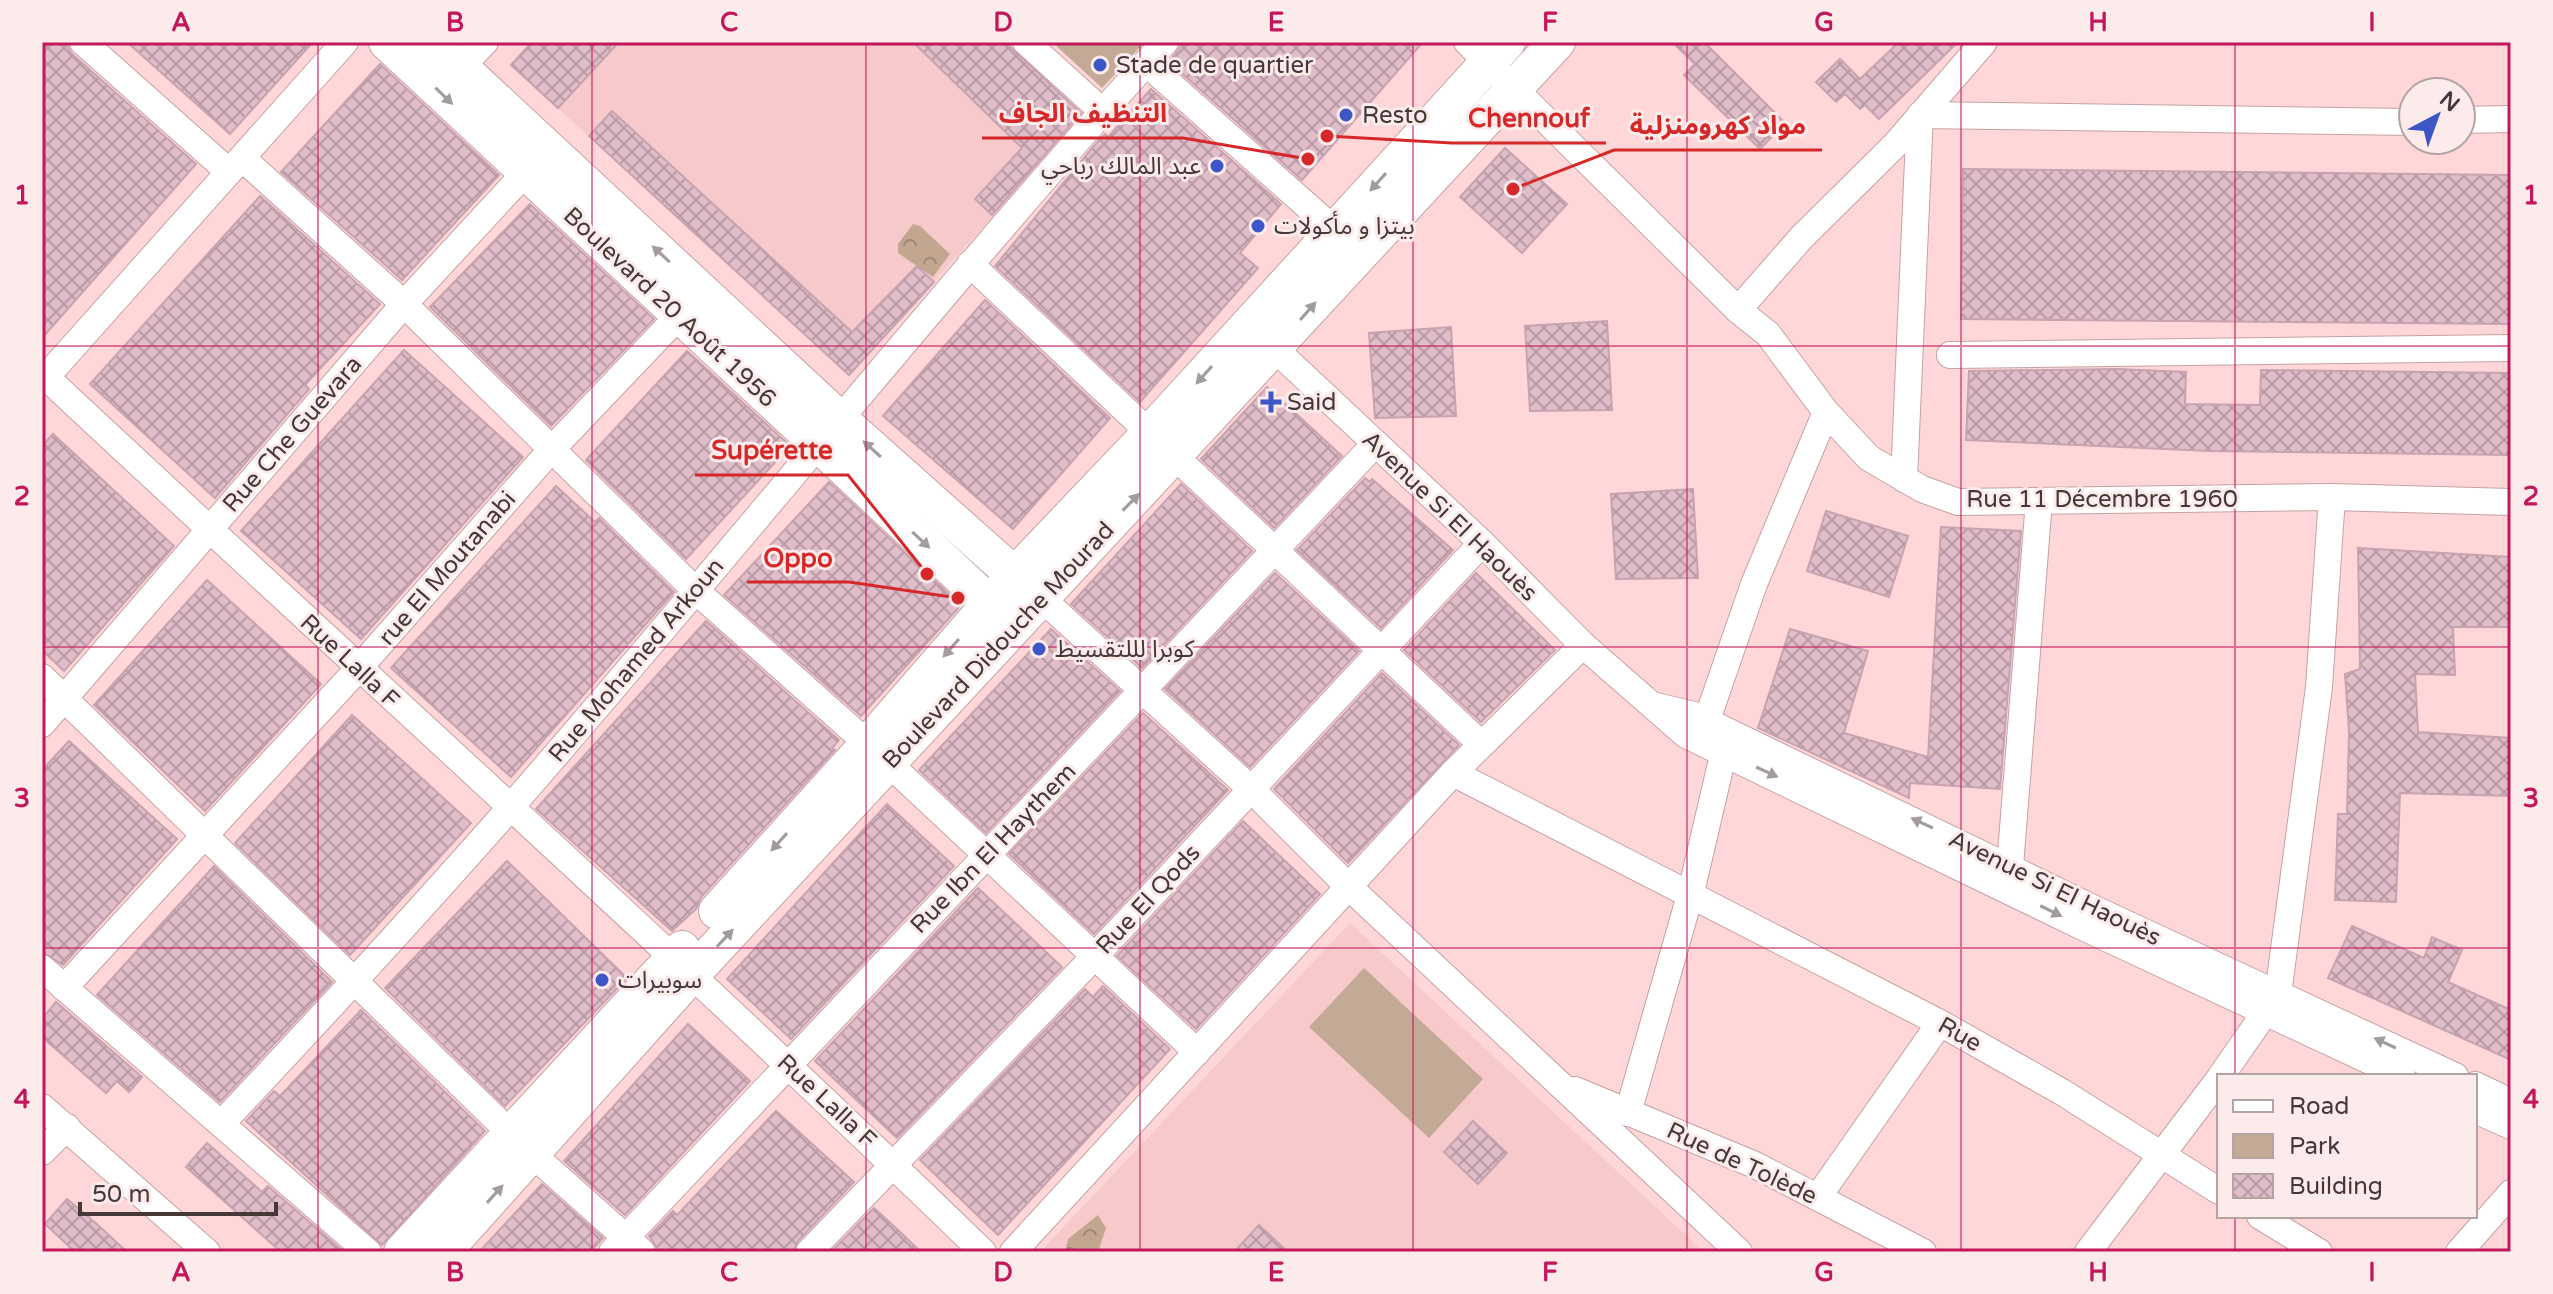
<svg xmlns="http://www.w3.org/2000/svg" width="2553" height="1294" viewBox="0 0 2553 1294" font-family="'Varela Round','Noto Sans Arabic',sans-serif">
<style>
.built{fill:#f8c9ca}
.forest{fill:url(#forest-crowns)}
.park{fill:#c3aa96}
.building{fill:url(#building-cross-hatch);stroke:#c6a3af;stroke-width:2}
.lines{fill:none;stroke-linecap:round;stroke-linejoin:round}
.street-casing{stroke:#c7a1a2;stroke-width:28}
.secondary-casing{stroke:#c7a1a2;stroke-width:38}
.street{stroke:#fff;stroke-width:26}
.secondary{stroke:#fff;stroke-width:36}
.oneway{fill:#a39c9c}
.grid{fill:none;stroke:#c2185b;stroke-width:2;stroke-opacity:0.55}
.poi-dot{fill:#3c56c8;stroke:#fcebeb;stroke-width:3}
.labels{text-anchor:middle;stroke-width:6;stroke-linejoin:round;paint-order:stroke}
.poi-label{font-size:24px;fill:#473838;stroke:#fcebeb;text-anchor:start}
.street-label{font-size:24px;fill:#473838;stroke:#fcebeb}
.leader{fill:none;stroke:#d62828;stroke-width:3}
.callout-dot{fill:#d62828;stroke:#fcebeb;stroke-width:3}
.callout-label{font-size:26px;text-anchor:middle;font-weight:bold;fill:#d62828;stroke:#fcebeb;stroke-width:6;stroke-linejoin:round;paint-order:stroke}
.neatline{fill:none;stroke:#c2185b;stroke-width:3}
.grid-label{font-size:26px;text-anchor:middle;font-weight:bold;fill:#c2185b}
</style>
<defs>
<pattern id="forest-crowns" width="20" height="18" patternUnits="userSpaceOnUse" patternTransform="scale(2)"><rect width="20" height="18" fill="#c2a690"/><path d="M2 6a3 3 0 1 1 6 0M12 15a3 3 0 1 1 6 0" fill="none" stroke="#9f8877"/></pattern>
<pattern id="building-cross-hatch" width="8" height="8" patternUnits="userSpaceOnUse" patternTransform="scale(2)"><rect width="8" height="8" fill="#e1bdca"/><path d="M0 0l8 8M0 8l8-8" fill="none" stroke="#b89ba5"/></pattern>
</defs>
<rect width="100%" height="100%" fill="#ffd7d8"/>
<g class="built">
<polygon points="532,42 1005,42 1085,115 849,375 511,65"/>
<polygon points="1350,923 1704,1252 1040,1252"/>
</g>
<g class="forest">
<polygon points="913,224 920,226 950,254 933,277 898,253 898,244"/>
<polygon points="1098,1215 1106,1228 1098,1252 1065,1252 1068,1239"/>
</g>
<g class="park">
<polygon points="1052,42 1145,42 1102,88"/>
<polygon points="1364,968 1483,1079 1429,1138 1309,1027"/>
</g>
<g class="building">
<polygon points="42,42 65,42 72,54 196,164 42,338"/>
<polygon points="127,42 313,42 230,134"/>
<polygon points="532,42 619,42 558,108 511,65"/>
<polygon points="913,42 1005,42 1081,113 992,215 975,199 1022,148"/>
<polygon points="1184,42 1423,42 1302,180 1169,62"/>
<polygon points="1672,42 1704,42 1785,123 1760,149 1684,75 1695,64"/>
<polygon points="1899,42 1958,42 1879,119 1865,105 1860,109 1845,94 1836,102 1816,82 1840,59 1860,79"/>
<polygon points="380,64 499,175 402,280 281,172"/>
<polygon points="1151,89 1281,204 1240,253 1258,268 1140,402 995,266 1093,147 1105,134 1108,137"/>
<polygon points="612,111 852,332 917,266 934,282 849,375 589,136"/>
<polygon points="1505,148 1567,204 1522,253 1460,197"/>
<polygon points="1963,169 2511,175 2511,324 1961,319"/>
<polygon points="260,196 380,304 305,385 309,389 215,498 90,384"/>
<polygon points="530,204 654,319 551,426 430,307"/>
<polygon points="985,300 1110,418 1013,529 883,416"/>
<polygon points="1607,321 1612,410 1530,411 1525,326"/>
<polygon points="1451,327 1456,416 1375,418 1369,333"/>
<polygon points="404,350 523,457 361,639 241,531"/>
<polygon points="687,351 790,446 686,559 586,460"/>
<polygon points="2117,369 2186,372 2185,404 2260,405 2261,370 2511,373 2511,455 2210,451 1966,440 1969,371"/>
<polygon points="1267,387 1342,456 1274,528 1201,459"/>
<polygon points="53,434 174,546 64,671 42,650 42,446"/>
<polygon points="1365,478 1370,482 1372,479 1453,550 1381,628 1297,550"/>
<polygon points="829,482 961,605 861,716 724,595"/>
<polygon points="1181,484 1252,551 1142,668 1071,604"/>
<polygon points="556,486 595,522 599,518 674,592 511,777 391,668"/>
<polygon points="1693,489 1698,578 1616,579 1611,494"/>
<polygon points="1826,511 1908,536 1889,597 1807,571"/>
<polygon points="1941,527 2021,531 2000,789 1910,783 1909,798 1758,728 1790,629 1868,651 1844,733 1928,757"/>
<polygon points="2358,548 2511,557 2511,627 2453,627 2455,675 2415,674 2418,732 2511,738 2511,796 2400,793 2396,902 2335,900 2338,814 2347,814 2349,731 2345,674 2360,669"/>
<polygon points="1275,573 1359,651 1250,767 1165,689"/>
<polygon points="1476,573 1555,650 1481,722 1404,650"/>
<polygon points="207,580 321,684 205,811 94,705"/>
<polygon points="706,621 839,740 832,748 835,750 701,897 696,909 672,931 536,809"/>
<polygon points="1051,629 1120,691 986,833 919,770"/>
<polygon points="1382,673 1459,745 1348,863 1274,789"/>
<polygon points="1143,713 1228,790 1094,934 1009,854"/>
<polygon points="352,715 471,823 350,955 235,843"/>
<polygon points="69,741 177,839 63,965 42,952 42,770"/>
<polygon points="887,804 954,866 791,1039 727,979"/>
<polygon points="1243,821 1320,894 1196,1029 1117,956"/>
<polygon points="507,861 627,978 505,1106 385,988"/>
<polygon points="214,866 332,982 220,1102 97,995"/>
<polygon points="978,888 1062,967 897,1138 815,1061"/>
<polygon points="2352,926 2424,958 2432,937 2462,950 2448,982 2511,1010 2511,1060 2328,978"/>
<polygon points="1103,986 1170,1049 998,1235 920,1160 1085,989 1093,997"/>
<polygon points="56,1002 142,1077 129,1092 117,1081 106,1093 42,1037 42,1019"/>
<polygon points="361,1010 485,1131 382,1245 246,1121 274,1091 280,1096"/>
<polygon points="688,1024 750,1081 625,1215 564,1161"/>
<polygon points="776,1111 854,1182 798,1241 793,1252 660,1252 649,1236 673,1211 677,1215"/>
<polygon points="1473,1121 1507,1153 1478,1184 1444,1152"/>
<polygon points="207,1143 262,1192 268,1186 344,1252 281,1252 186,1167"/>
<polygon points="542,1184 603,1238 590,1252 479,1252"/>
<polygon points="67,1199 98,1225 127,1252 75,1252 45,1224"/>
<polygon points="874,1208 896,1228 921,1252 831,1252"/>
<polygon points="1259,1225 1288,1252 1234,1252"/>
</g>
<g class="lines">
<defs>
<g id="street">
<polyline points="83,42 228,171"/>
<path d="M 345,42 L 46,377 C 358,669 676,954 983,1252"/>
<polyline points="1026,42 1102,111"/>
<polyline points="1467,42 1738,310 1768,334 1826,412 1869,458 1922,489 1958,502 2332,497 2511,502"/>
<polyline points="1146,63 1347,241"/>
<polyline points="460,68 485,42"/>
<polyline points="2461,120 2511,119"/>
<polyline points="242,158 404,304 695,590 868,744 1197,1052"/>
<polyline points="970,264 1481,744"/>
<polyline points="1738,310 1802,237 1895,145 1984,42"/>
<polyline points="1261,336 1482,543 1583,645 1686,735 2087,929 2402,1076"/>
<polyline points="1950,355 2511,348"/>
<polyline points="1904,479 1920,115 2413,122"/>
<polyline points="1040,597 1250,788 1348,886 1739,1252"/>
<polyline points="42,677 532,1154 642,1252"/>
<polyline points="1656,706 1694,715 2099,911 2455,1076"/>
<polyline points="42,724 404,304 537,160"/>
<polyline points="1701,737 1754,584 1826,412"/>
<polyline points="1453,773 1940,1023 2062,1092 2219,1191"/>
<polyline points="2010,866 2039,501"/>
<polyline points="42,968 368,1252"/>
<polyline points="64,988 358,669 551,450 691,303"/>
<polyline points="2221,1076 2278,994 2319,687 2332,497"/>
<polyline points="2475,1085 2511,1102"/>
<polyline points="1575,1090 1755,1165 1923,1252"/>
<polyline points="42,1107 207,1252"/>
<polyline points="2475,1110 2511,1126"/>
<polyline points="1628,1113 1691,892 1724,751"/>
<path d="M 222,1123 C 319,1020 415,916 509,809 C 730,556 940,292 1165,42"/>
<polyline points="42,1152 67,1127"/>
<polyline points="1818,1197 1940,1023"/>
<polyline points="2260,1216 2319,1252"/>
<polyline points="612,1252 1375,444"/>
<polyline points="809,1252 1094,957 1482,543"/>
<polyline points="1013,1252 1453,773 1583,645"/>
<polyline points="2088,1252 2219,1079"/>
<polyline points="2459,1252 2511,1193"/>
</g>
<g id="secondary">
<polyline points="387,42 990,604"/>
<polyline points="433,42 839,419 1030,589"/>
<polyline points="717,911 868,744 1014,576 1151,432 1507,42"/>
<polyline points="402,1252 682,949"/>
<polyline points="443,1252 691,975 1557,42"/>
</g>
</defs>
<use href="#street" class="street-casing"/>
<use href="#secondary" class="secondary-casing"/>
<use href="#street" class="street"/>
<use href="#secondary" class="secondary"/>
</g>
<defs><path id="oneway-solid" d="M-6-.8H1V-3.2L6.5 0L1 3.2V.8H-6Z" transform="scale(2)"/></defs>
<g class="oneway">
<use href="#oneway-solid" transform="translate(444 96) rotate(44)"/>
<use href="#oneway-solid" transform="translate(1378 182) rotate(132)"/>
<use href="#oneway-solid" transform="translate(661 254) rotate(-137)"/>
<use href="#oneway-solid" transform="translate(1308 311) rotate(-49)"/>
<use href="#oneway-solid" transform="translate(1204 375) rotate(132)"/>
<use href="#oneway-solid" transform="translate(872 449) rotate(-138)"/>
<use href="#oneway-solid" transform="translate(1131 502) rotate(-46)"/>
<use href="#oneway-solid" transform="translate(921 540) rotate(43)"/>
<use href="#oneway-solid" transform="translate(951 648) rotate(131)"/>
<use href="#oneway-solid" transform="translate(1767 772) rotate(25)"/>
<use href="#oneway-solid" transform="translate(1922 823) rotate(-155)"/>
<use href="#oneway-solid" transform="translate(779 842) rotate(132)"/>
<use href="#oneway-solid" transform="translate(2051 911) rotate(26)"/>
<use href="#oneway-solid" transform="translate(725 938) rotate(-47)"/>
<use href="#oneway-solid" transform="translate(2385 1043) rotate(-155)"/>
<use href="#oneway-solid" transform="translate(495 1194) rotate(-48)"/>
</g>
<path class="grid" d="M 318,42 L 318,1252M 592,42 L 592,1252M 866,42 L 866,1252M 1140,42 L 1140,1252M 1413,42 L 1413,1252M 1687,42 L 1687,1252M 1961,42 L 1961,1252M 2235,42 L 2235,1076M 42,346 L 2511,346M 42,647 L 2511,647M 42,948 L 2511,948M 2235,1216 L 2235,1252"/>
<g class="poi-dot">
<circle cx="1100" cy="65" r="8"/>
<circle cx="1346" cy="115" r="8"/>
<circle cx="1217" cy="166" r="8"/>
<circle cx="1258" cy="226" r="8"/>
<path d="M1267 390h8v8h8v8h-8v8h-8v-8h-8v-8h8z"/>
<circle cx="1039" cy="649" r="8"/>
<circle cx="602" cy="980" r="8"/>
</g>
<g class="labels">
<g class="poi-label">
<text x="1116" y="73">Stade de quartier</text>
<text x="1362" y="123">Resto</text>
<text x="1201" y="174" text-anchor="end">عبد المالك رباحي</text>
<text x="1274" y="234">بيتزا و مأكولات</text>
<text x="1287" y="410">Said</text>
<text x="1055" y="657">كوبرا لللتقسيط</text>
<text x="618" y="988">سوبيرات</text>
</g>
<g class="street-label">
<text transform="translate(670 307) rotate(43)" y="8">Boulevard 20 Août 1956</text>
<text transform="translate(292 434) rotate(-49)" y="8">Rue Che Guevara</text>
<text x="2102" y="507">Rue 11 Décembre 1960</text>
<text transform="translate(1450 516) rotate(44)" y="8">Avenue Si El Haouès</text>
<text transform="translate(447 568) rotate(-49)" y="8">rue El Moutanabi</text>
<text transform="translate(998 645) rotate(-47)" y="8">Boulevard Didouche Mourad</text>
<text transform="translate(636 660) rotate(-50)" y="8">Rue Mohamed Arkoun</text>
<text transform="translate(350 661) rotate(43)" y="8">Rue Lalla F</text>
<text transform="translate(993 848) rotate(-46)" y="8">Rue Ibn El Haythem</text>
<text transform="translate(2055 888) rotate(26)" y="8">Avenue Si El Haouès</text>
<text transform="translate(1148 899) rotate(-47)" y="8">Rue El Qods</text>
<text transform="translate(1960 1034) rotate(29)" y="8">Rue</text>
<text transform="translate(827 1101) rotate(43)" y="8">Rue Lalla F</text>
<text transform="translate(1742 1163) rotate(25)" y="8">Rue de Tolède</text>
</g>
</g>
<path class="leader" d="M1308 159L1183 138H982M1327 136L1452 143H1606M1513 189L1614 150H1822M927 574L848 475H695M958 598L849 582H747"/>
<g class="callout-dot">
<circle cx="1308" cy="159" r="8"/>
<circle cx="1327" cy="136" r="8"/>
<circle cx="1513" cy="189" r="8"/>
<circle cx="927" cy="574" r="8"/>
<circle cx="958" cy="598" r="8"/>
</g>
<g class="callout-label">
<text x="1083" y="122">التنظيف الجاف</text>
<text x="1529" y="127">Chennouf</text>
<text x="1718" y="134">مواد كهرومنزلية</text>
<text x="772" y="459">Supérette</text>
<text x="798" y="567">Oppo</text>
</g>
<rect width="2553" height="1294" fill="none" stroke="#fcebeb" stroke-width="88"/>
<rect x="2217" y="1074" width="260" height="144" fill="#fcebeb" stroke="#b4a3a3" stroke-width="2"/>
<rect x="2233" y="1100" width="40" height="12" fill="#ffffff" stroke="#b4a3a3" stroke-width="2"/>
<text x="2289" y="1114" font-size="24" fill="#473838">Road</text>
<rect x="2233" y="1134" width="40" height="24" fill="#c3aa96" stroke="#b4a3a3" stroke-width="2"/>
<text x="2289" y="1154" font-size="24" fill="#473838">Park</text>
<rect x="2233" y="1174" width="40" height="24" fill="url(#building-cross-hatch)" stroke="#b4a3a3" stroke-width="2"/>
<text x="2289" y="1194" font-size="24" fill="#473838">Building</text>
<g transform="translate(2437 116) rotate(41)"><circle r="38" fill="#fcebeb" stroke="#b4a3a3" stroke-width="2"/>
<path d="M0-6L14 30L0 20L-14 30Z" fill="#3c56c8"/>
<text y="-12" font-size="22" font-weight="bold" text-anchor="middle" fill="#473838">N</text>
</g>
<path d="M80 1202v12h196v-12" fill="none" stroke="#473838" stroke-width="4"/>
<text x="92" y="1202" font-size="24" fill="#473838" stroke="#fcebeb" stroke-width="6" paint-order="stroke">50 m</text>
<rect x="44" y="44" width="2465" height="1206" class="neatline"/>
<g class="grid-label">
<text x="181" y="31">A</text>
<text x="455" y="31">B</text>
<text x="729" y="31">C</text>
<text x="1003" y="31">D</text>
<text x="1276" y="31">E</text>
<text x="1550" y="31">F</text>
<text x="1824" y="31">G</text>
<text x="2098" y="31">H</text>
<text x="2372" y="31">I</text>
<text x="22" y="204">1</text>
<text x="2531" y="204">1</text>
<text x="22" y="505">2</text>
<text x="2531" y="505">2</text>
<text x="22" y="807">3</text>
<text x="2531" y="807">3</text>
<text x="22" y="1108">4</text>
<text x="2531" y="1108">4</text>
<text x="181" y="1281">A</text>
<text x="455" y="1281">B</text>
<text x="729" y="1281">C</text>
<text x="1003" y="1281">D</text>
<text x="1276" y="1281">E</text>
<text x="1550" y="1281">F</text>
<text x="1824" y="1281">G</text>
<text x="2098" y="1281">H</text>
<text x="2372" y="1281">I</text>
</g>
</svg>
